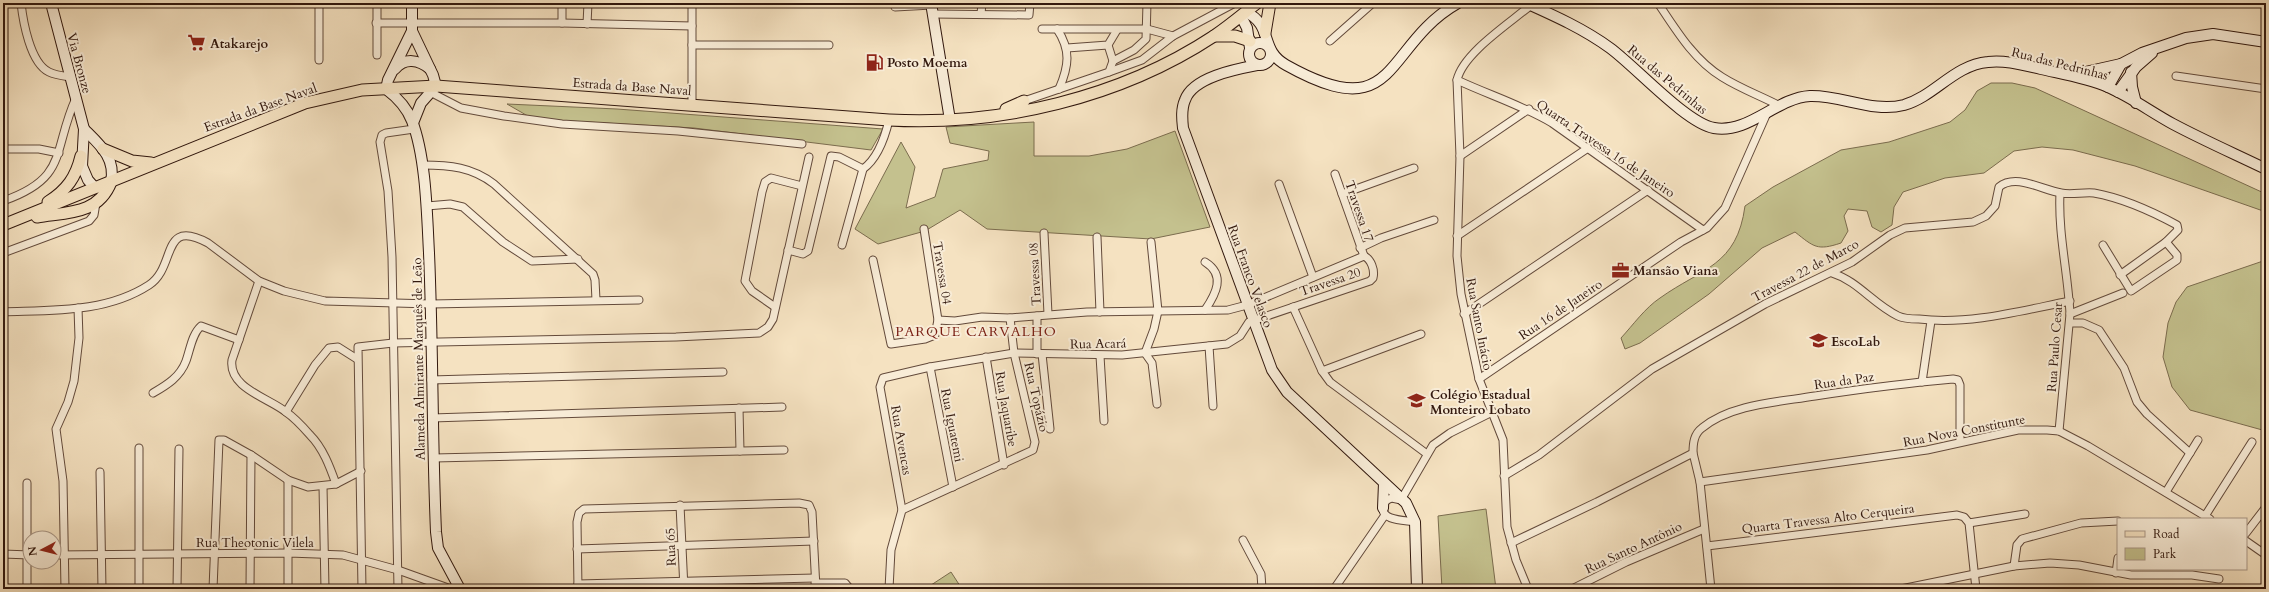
<svg xmlns="http://www.w3.org/2000/svg" width="2269" height="592" viewBox="0 0 2269 592" font-family="Cardo,serif">
<style>
.green{fill:#c4c18e;stroke:#7b6c4e}
.lines{fill:none;stroke-linecap:round;stroke-linejoin:round}
.street-casing{stroke:#634a3b;stroke-width:9}
.secondary-casing{stroke:#32180e;stroke-width:12}
.primary-casing{stroke:#32180e;stroke-width:13}
.street{stroke:#f8ecd7;stroke-width:7}
.secondary{stroke:#f8ecd7;stroke-width:10}
.primary{stroke:#f5e2c1;stroke-width:11}
.labels{text-anchor:middle;stroke-width:4;stroke-linejoin:round;paint-order:stroke}
.poi-label{font-size:13px;font-weight:bold;fill:#32180e;stroke:#f8ecd7;text-anchor:start}
.street-label{font-size:13px;fill:#32180e;stroke:#f8ecd7}
.neighbourhood-label{font-size:14px;letter-spacing:1px;fill:#7a1f14;stroke:#f8ecd7}
</style>
<rect width="100%" height="100%" fill="#f5e2c1"/>
<filter id="stains"><feTurbulence type="fractalNoise" baseFrequency=".005" numOctaves="4"/><feColorMatrix values="0 0 0 0 .2 0 0 0 0 .09 0 0 0 0 .02 0 0 0 .5 -.17"/></filter>
<radialGradient id="worn" r=".72"><stop offset=".6" stop-color="#630" stop-opacity="0"/><stop offset="1" stop-color="#630" stop-opacity=".3"/></radialGradient>
<g class="green">
<path d="M 1991,83 L 2012,83 L 2035,88 L 2266,194 L 2266,212 L 2135,166 L 2073,150 L 2042,147 L 2014,151 L 1984,173 L 1945,178 L 1903,192 L 1894,207 L 1892,225 L 1881,232 L 1872,227 L 1867,211 L 1848,209 L 1844,216 L 1848,231 L 1841,243 C 1817,251 1814,247 1795,232 L 1762,248 L 1709,294 L 1640,343 L 1625,349 L 1621,338 C 1633,325 1645,308 1660,298 C 1702,268 1737,266 1745,206 L 1773,187 L 1841,150 L 1889,142 L 1950,122 L 1965,110 L 1977,91 Z"/>
<polygon points="507,104 617,109 883,129 871,150 694,128 533,119"/>
<polygon points="1034,122 1034,156 1089,156 1127,149 1175,131 1210,227 1151,239 987,229 960,210 925,231 878,244 855,229 901,142 915,167 906,208 935,197 943,169 988,160 989,151 950,143 946,127"/>
<polygon points="2266,260 2266,431 2190,410 2172,387 2163,357 2168,323 2176,302 2187,287"/>
<polygon points="1486,509 1496,589 1442,589 1438,516"/>
<polygon points="951,572 962,589 925,589"/>
</g>
<g class="lines">
<defs>
<g id="street">
<path d="M 21,3 C 23,21 30,63 49,72 C 55,75 63,76 70,77"/>
<polyline points="377,3 377,55"/>
<path d="M 1658,3 C 1676,30 1694,60 1722,77 C 1741,89 1761,96 1780,106"/>
<path d="M 1531,5 C 1510,23 1463,53 1457,80 C 1489,95 1522,105 1552,123 L 1703,230"/>
<polyline points="895,7 932,5"/>
<polyline points="933,14 1029,15 1030,3"/>
<polyline points="981,14 982,3"/>
<polyline points="376,23 562,23 692,26"/>
<polyline points="562,23 562,3"/>
<polyline points="587,24 588,3"/>
<polyline points="1042,29 1147,29 1173,36 1235,3"/>
<path d="M 1057,29 C 1071,50 1069,66 1059,89"/>
<polyline points="1330,41 1373,3"/>
<polyline points="692,45 829,45"/>
<polyline points="1108,45 1113,61"/>
<polyline points="1067,48 1108,45 1117,30"/>
<polyline points="319,60 319,3"/>
<polyline points="1109,72 1142,60 1173,36"/>
<polyline points="2176,76 2266,89"/>
<polyline points="1457,80 1460,156 1457,256 1461,294 1479,379 1503,440 1507,527 1516,560 1528,589"/>
<polyline points="430,92 461,108 504,116 562,124 678,131 802,144"/>
<polyline points="1024,101 1109,72 1113,61 1134,50 1146,39 1147,3"/>
<polyline points="692,104 692,3"/>
<polyline points="3,149 39,149 59,153"/>
<polyline points="1460,156 1529,109"/>
<path d="M 422,165 C 450,165 472,167 494,184 L 593,274 L 595,280 L 596,300"/>
<polyline points="1335,174 1364,256"/>
<polyline points="1279,184 1313,277"/>
<polyline points="1342,194 1414,168"/>
<path d="M 3,201 C 69,178 52,151 76,98"/>
<polyline points="427,206 450,204 463,207 503,242 532,261 578,259"/>
<polyline points="1044,233 1048,314"/>
<polyline points="1457,236 1588,148"/>
<polyline points="1097,237 1100,312"/>
<polyline points="1151,242 1158,311 1154,329 1145,353 1152,363 1157,404"/>
<path d="M 842,245 L 863,169 C 877,159 885,137 889,120"/>
<polyline points="2103,245 2131,291 2177,260 2177,255 2166,242"/>
<polyline points="1360,248 1381,238 1434,220"/>
<polyline points="788,250 803,254 808,251 831,156 839,157 863,169"/>
<polyline points="3,253 89,221 94,215 96,203"/>
<polyline points="873,260 891,344 925,339 935,335 938,320 924,229"/>
<path d="M 1205,262 C 1226,275 1216,294 1205,310"/>
<path d="M 1832,273 C 1858,281 1873,304 1898,316 C 1904,319 1912,319 1919,319 C 1969,325 2020,311 2070,301"/>
<path d="M 259,281 L 232,360 C 228,388 269,398 286,412 C 295,418 303,427 310,435 C 323,448 330,467 336,484"/>
<polyline points="775,307 752,291 745,281 762,192 765,182 771,178 802,186"/>
<polyline points="1293,307 1322,371 1330,382 1427,454"/>
<path d="M 3,312 C 52,310 106,313 149,285 C 177,267 160,217 208,243 L 259,281 L 284,291 L 325,301 L 431,304 L 639,300"/>
<polyline points="1464,314 1648,190"/>
<polyline points="2070,314 2123,293"/>
<polyline points="938,320 955,321 982,317 1010,318 1087,312 1228,310 1247,305 1364,256"/>
<polyline points="2070,323 2083,323 2099,330 2124,368 2137,402 2147,414 2190,453"/>
<polyline points="1209,346 1213,406"/>
<polyline points="1037,354 1037,316"/>
<polyline points="1042,354 1050,429"/>
<polyline points="1100,356 1104,421"/>
<polyline points="986,357 1004,465"/>
<polyline points="930,367 953,487"/>
<polyline points="1322,371 1421,334"/>
<polyline points="1479,379 1681,242 1707,228 1725,208 1767,113"/>
<polyline points="431,380 723,372"/>
<polyline points="1922,382 1931,321"/>
<path d="M 153,393 C 167,385 180,377 186,361 C 190,350 192,334 201,326 L 239,340"/>
<polyline points="739,408 740,451"/>
<polyline points="286,412 315,365 329,348 338,347 357,359"/>
<polyline points="432,418 782,407"/>
<path d="M 2059,431 L 2070,314 C 2068,273 2058,234 2060,193"/>
<polyline points="139,448 139,589"/>
<path d="M 1693,453 C 1693,443 1694,434 1702,428 C 1731,404 1779,402 1815,396 C 1861,389 1907,383 1953,379 L 1958,380 L 1960,385 L 1960,442"/>
<polyline points="434,458 784,450"/>
<polyline points="100,472 102,589"/>
<path d="M 1504,476 L 1539,455 L 1652,369 L 1765,304 L 1852,262 L 1890,235 L 1905,228 L 1973,222 L 1986,216 L 1995,206 L 1999,187 C 2016,173 2042,190 2061,193 C 2072,195 2083,192 2094,193 C 2122,198 2153,212 2177,225 L 2178,230 L 2166,242 L 2120,275"/>
<polyline points="288,480 288,589"/>
<polyline points="1700,482 1927,450 2018,430 2047,430 2059,431 2088,446 2210,519"/>
<polyline points="27,483 27,589"/>
<polyline points="323,486 325,589"/>
<polyline points="2166,492 2198,440"/>
<polyline points="1401,500 1433,445 1450,433 1492,412"/>
<path d="M 1401,500 L 1392,498 C 1387,499 1384,502 1383,507 C 1381,521 1405,520 1415,522"/>
<polyline points="680,505 684,589"/>
<polyline points="902,510 1033,450 1035,442 1014,353 1010,318"/>
<polyline points="2205,516 2252,442"/>
<polyline points="1969,523 2025,514"/>
<polyline points="2246,533 2266,507"/>
<polyline points="1243,540 1261,574 1262,589"/>
<polyline points="2246,541 2266,555"/>
<polyline points="1511,543 1597,502 1693,453 1700,482 1711,589"/>
<polyline points="1707,546 1957,515 1964,517 1969,523 1976,589"/>
<polyline points="577,549 814,541"/>
<polyline points="3,554 30,555"/>
<polyline points="54,555 289,553 343,555 398,570 451,589"/>
<polyline points="2014,566 2017,545 2022,539 2081,523 2118,521"/>
<polyline points="2116,573 2118,558"/>
<polyline points="815,583 845,583 850,589"/>
<polyline points="578,584 815,578"/>
<polyline points="65,589 63,481 56,429 68,402 74,381 79,338 78,308"/>
<polyline points="177,589 179,449"/>
<polyline points="213,589 219,440 224,440 251,455 288,480 308,487 336,484 361,471"/>
<polyline points="250,589 251,455"/>
<polyline points="362,589 358,347 393,343 676,337 759,333 768,327 773,319 809,157"/>
<polyline points="398,589 392,257 388,191 380,142 382,135 386,133 414,129"/>
<polyline points="578,589 577,522 579,513 584,509 799,503 809,505 812,512 816,589"/>
<path d="M 889,589 L 891,550 L 902,510 L 880,387 L 883,378 L 930,367 L 1014,353 L 1122,355 L 1227,344 L 1240,336 L 1249,322 L 1370,281 L 1373,278 C 1375,270 1371,259 1364,256"/>
<polyline points="1334,589 1385,515"/>
<polyline points="1572,589 1626,562 1704,529"/>
<polyline points="1901,589 2014,566 2050,563 2079,565 2131,575 2192,575 2219,579"/>
</g>
<g id="secondary">
<polyline points="51,3 84,129 82,166 88,180 95,188"/>
<polyline points="412,3 412,31 433,75 436,86 421,103 413,123"/>
<polyline points="931,3 950,120"/>
<path d="M 1526,3 C 1555,16 1584,29 1610,48 C 1636,67 1686,123 1714,128 C 1749,134 1776,98 1810,96 C 1842,95 1872,113 1904,105 C 1935,96 1954,65 1988,62 C 2006,60 2023,65 2041,69 C 2063,74 2088,78 2108,87 C 2131,97 2151,112 2173,124 C 2203,140 2235,154 2266,169"/>
<path d="M 1246,12 C 1274,26 1259,50 1286,65 C 1400,129 1382,46 1458,3"/>
<polyline points="1241,16 1247,28 1250,48"/>
<path d="M 412,31 L 388,80 L 386,89 C 398,98 407,108 412,121 C 426,157 427,215 429,253 C 433,346 432,439 436,532 L 438,548 L 460,589"/>
<circle cx="1260" cy="54" r="11"/>
<path d="M 1258,65 C 1237,69 1193,77 1185,100 C 1181,109 1182,119 1183,128 L 1272,370 L 1287,392 L 1406,503 L 1415,522 L 1417,589"/>
<path d="M 395,69 C 405,57 419,60 430,69"/>
<polyline points="2131,72 2132,87 2136,103"/>
<polyline points="2072,75 2121,64"/>
<polyline points="2108,87 2121,64 2142,53 2186,38 2213,34 2266,42"/>
<polyline points="2118,92 2136,67 2152,53"/>
<path d="M 84,129 C 100,145 116,158 111,182"/>
<polyline points="1383,508 1384,483"/>
</g>
<g id="primary">
<polyline points="1265,33 1270,3"/>
<polyline points="1214,36 1235,36 1250,41"/>
<polyline points="1006,109 1024,101"/>
<polyline points="103,149 132,161 151,163"/>
<path d="M 48,202 C 67,190 76,177 81,156"/>
<path d="M 37,217 C 67,212 98,215 111,182"/>
<path d="M 3,225 L 305,103 L 362,90 L 436,86 L 889,120 C 1000,126 1120,98 1214,36 C 1229,26 1243,14 1257,3"/>
</g>
</defs>
<use href="#street" class="street-casing"/>
<use href="#secondary" class="secondary-casing"/>
<use href="#primary" class="primary-casing"/>
<use href="#street" class="street"/>
<use href="#secondary" class="secondary"/>
<use href="#primary" class="primary"/>
</g>
<defs>
<symbol id="supermarket-bare" viewBox="-9 -9 18 18"><path d="M-6-5.5h2.5l.6 2H6L4.5 2H-2.5L-4.4-4H-6ZM-1.5 3.2a1.3 1.3 0 1 0 .1 0ZM3 3.2a1.3 1.3 0 1 0 .1 0Z" fill="#8f2418" stroke="#f8ecd7" stroke-width="2.5" paint-order="stroke"/></symbol>
<symbol id="fuel-bare" viewBox="-9 -9 18 18"><path d="M-5.5-6h7V0h2V4h1.3V-2.5L3-4.5l.8-.8L6-3V5H2.5V1h-1V6h-7ZM-4.2-4.7v3.2H.2V-4.7Z" fill="#8f2418" stroke="#f8ecd7" stroke-width="2.5" paint-order="stroke"/></symbol>
<symbol id="office-bare" viewBox="-9 -9 18 18"><path d="M-6-3h4V-5.5h4V-3h4V5H-6ZM-1-4.5V-3h2v-1.5ZM-6 0V1H6V0Z" fill="#8f2418" stroke="#f8ecd7" stroke-width="2.5" paint-order="stroke"/></symbol>
<symbol id="university-bare" viewBox="-9 -9 18 18"><path d="M0-5L7-2L0 1L-7-2ZM-4 1L0 2.5L4 1V4Q0 6-4 4Z" fill="#8f2418" stroke="#f8ecd7" stroke-width="2.5" paint-order="stroke"/></symbol>
<symbol id="school-bare" viewBox="-9 -9 18 18"><path d="M0-5L7-2L0 1L-7-2ZM-4 1L0 2.5L4 1V4Q0 6-4 4Z" fill="#8f2418" stroke="#f8ecd7" stroke-width="2.5" paint-order="stroke"/></symbol>
</defs>
<g fill-rule="evenodd">
<use href="#supermarket-bare" x="184" y="30" width="25" height="25"/>
<use href="#fuel-bare" x="862" y="50" width="25" height="25"/>
<use href="#office-bare" x="1608" y="258" width="25" height="25"/>
<use href="#university-bare" x="1806" y="328" width="25" height="25"/>
<use href="#school-bare" x="1404" y="388" width="25" height="25"/>
</g>
<g class="labels">
<g class="poi-label">
<text x="210" y="48">Atakarejo</text>
<text x="887" y="67">Posto Moema</text>
<text x="1633" y="275">Mansão Viana</text>
<text x="1831" y="346">EscoLab</text>
<text x="1430" y="399">Colégio Estadual<tspan x="1430" dy="15">Monteiro Lobato</tspan></text>
</g>
<g class="street-label">
<text transform="translate(80 63) rotate(75)" y="5">Via Bronze</text>
<text transform="translate(2060 63) rotate(14)" y="5">Rua das Pedrinhas</text>
<text transform="translate(1668 79) rotate(40)" y="5">Rua das Pedrinhas</text>
<text transform="translate(632 86) rotate(4)" y="5">Estrada da Base Naval</text>
<text transform="translate(260 107) rotate(-20)" y="5">Estrada da Base Naval</text>
<text transform="translate(1606 148) rotate(34)" y="5">Quarta Travessa 16 de Janeiro</text>
<text transform="translate(1360 211) rotate(71)" y="5">Travessa 17</text>
<text transform="translate(1805 270) rotate(-28)" y="5">Travessa 22 de Marco</text>
<text transform="translate(943 273) rotate(81)" y="5">Travessa 04</text>
<text transform="translate(1034 274) rotate(-93)" y="5">Travessa 08</text>
<text transform="translate(1251 276) rotate(70)" y="5">Rua Franco Velasco</text>
<text transform="translate(1330 281) rotate(-19)" y="5">Travessa 20</text>
<text transform="translate(1560 309) rotate(-34)" y="5">Rua 16 de Janeiro</text>
<text transform="translate(1480 324) rotate(79)" y="5">Rua Santo Inácio</text>
<text transform="translate(1098 343) rotate(-1)" y="5">Rua Acará</text>
<text transform="translate(2054 347) rotate(-86)" y="5">Rua Paulo Cesar</text>
<text transform="translate(418 359) rotate(-91)" y="5">Alameda Almirante Marquês de Leão</text>
<text transform="translate(1844 380) rotate(-8)" y="5">Rua da Paz</text>
<text transform="translate(1037 397) rotate(77)" y="5">Rua Topázio</text>
<text transform="translate(1007 409) rotate(80)" y="5">Rua Jaquaribe</text>
<text transform="translate(953 425) rotate(79)" y="5">Rua Iguatemi</text>
<text transform="translate(1964 430) rotate(-11)" y="5">Rua Nova Constitunte</text>
<text transform="translate(902 440) rotate(80)" y="5">Rua Avencas</text>
<text transform="translate(1828 518) rotate(-7)" y="5">Quarta Travessa Alto Cerqueira</text>
<text x="255" y="547">Rua Theotonic Vilela</text>
<text transform="translate(670 547) rotate(-92)" y="5">Rua 65</text>
<text transform="translate(1633 547) rotate(-25)" y="5">Rua Santo Antônio</text>
</g>
<g class="neighbourhood-label">
<text x="976" y="336">PARQUE CARVALHO</text>
</g>
</g>
<rect width="2269" height="592" fill="none" stroke="#f5e2c1" stroke-width="16"/>
<rect x="4" y="4" width="2261" height="584" fill="none" stroke="#32180e" stroke-width="2"/>
<rect x="8" y="8" width="2253" height="576" fill="none" stroke="#32180e"/>
<rect x="2117" y="518" width="130" height="52" fill="#f8ecd7" stroke="#a99787"/>
<rect x="2125" y="531" width="20" height="6" fill="#f5e2c1" stroke="#a99787"/>
<text x="2153" y="538" font-size="12" fill="#32180e">Road</text>
<rect x="2125" y="548" width="20" height="12" fill="#c4c18e" stroke="#a99787"/>
<text x="2153" y="558" font-size="12" fill="#32180e">Park</text>
<g transform="translate(42 550) rotate(263)"><circle r="19" fill="#f8ecd7" stroke="#a99787"/>
<path d="M0-3L7 15L0 10L-7 15Z" fill="#8f2418"/>
<text y="-6" font-size="11" font-weight="bold" text-anchor="middle" fill="#32180e">N</text>
</g>
<rect width="100%" height="100%" filter="url(#stains)"/>
<rect width="100%" height="100%" fill="url(#worn)"/>
</svg>
